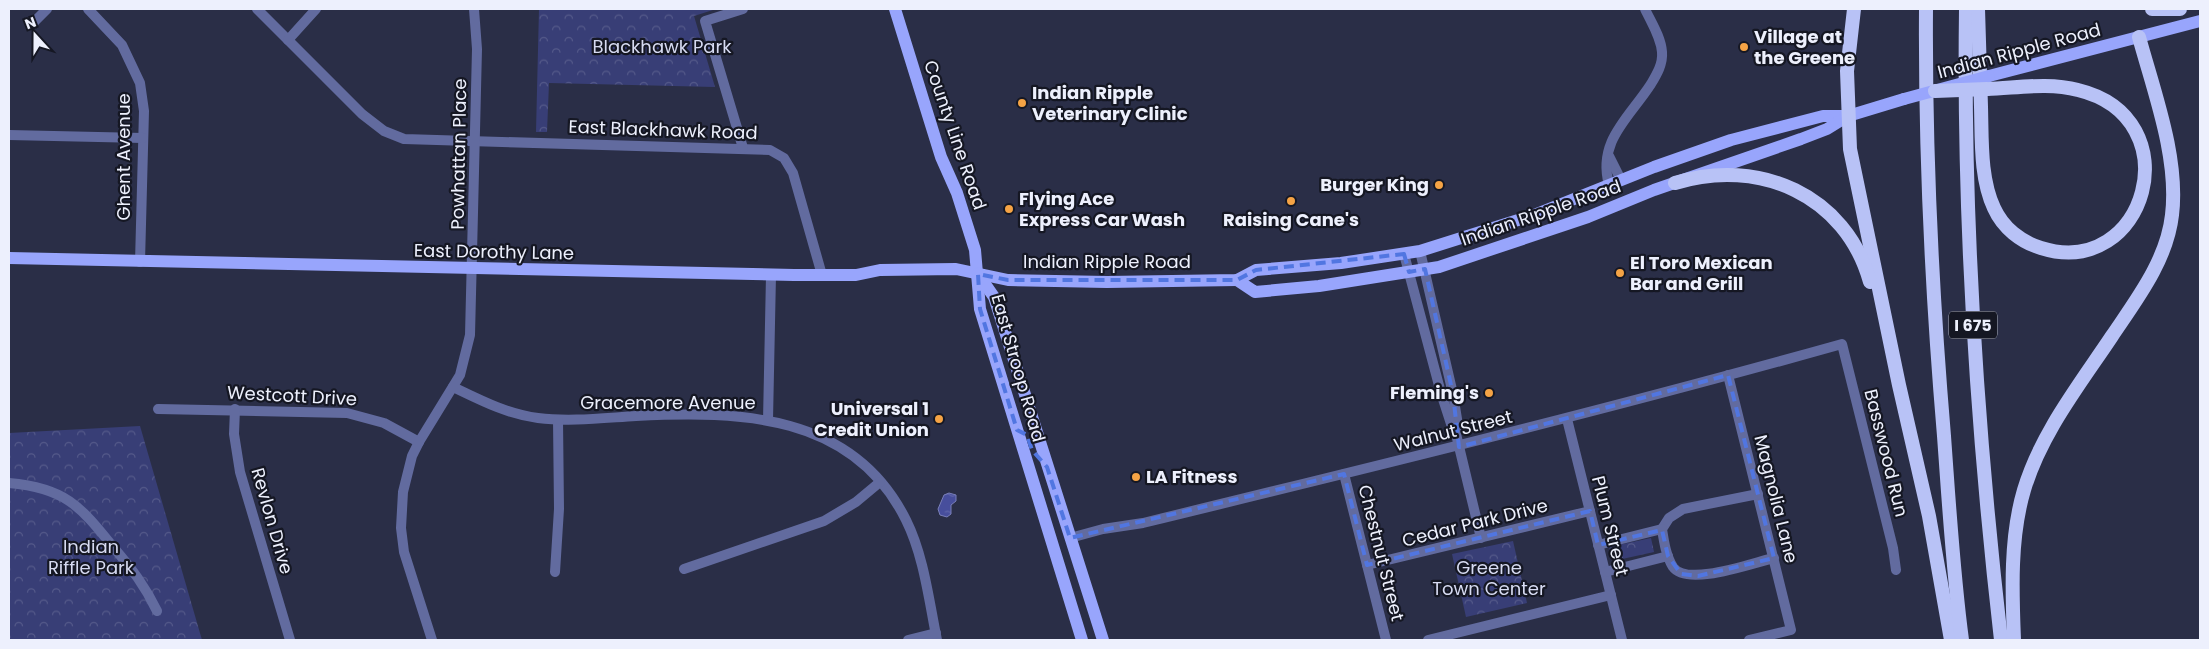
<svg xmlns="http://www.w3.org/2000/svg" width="2209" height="649" viewBox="0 0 2209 649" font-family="Poppins,sans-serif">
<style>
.park{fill:url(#park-crowns)}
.water{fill:url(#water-ripples);stroke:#797fb9}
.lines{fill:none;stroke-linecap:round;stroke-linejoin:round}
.minor{stroke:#626b9f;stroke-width:10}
.major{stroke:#98a5fc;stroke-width:12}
.highway{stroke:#b8c2f6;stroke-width:14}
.major-bridge{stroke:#98a5fc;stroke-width:12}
.highway-bridge{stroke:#b8c2f6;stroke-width:14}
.marked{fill:none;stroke:#5176e1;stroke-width:4;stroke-dasharray:10 6;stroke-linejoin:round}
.poi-dot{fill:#f5a345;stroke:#151723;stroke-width:2}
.labels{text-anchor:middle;stroke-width:4.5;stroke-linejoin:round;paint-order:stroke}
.shield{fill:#151723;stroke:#acafbc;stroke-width:1}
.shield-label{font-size:16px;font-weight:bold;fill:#edf0fd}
.poi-label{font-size:18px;font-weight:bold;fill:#edf0fd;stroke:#151723;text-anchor:start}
.park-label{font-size:18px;fill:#d7dbf2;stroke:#151723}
.street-label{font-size:18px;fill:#edf0fd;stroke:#151723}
</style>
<defs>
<pattern id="park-crowns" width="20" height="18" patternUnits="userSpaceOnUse" patternTransform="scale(1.25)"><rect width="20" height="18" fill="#383e76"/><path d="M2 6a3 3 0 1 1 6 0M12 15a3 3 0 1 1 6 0" fill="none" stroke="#555a8a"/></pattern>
<pattern id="water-ripples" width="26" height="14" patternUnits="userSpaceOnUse" patternTransform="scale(1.25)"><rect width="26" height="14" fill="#474e9c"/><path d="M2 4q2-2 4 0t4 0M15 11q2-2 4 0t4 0" fill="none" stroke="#6268ab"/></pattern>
</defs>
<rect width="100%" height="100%" fill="#2a2e47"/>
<g class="park">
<polygon points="539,9 716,9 694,16 715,87 549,83 547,132 536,132"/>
<polygon points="140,426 202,640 9,640 9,433"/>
<polygon points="1651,538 1654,552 1613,561 1609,547"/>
<polygon points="1513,541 1527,603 1466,617 1452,554"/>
</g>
<polygon class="water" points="949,493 956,495 956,501 951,505 951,514 947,517 940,515 938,509 944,495"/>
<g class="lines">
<g class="minor">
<polyline points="88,9 122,45 140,83 144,111 140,262"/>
<polyline points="257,9 362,114 384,131 404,139 770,150 784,158 793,173 822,275"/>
<polyline points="35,21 47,9"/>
<polyline points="288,40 316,9"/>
<polyline points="9,135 143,138"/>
<polyline points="743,148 705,21 743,9"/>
<polyline points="1609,156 1621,180"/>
<path d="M 1609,185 C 1597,141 1629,118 1651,84 C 1657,74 1663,64 1662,52 C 1661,37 1651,22 1645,9"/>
<polyline points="1420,251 1453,394 1458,425 1456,434"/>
<polyline points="1404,254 1441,393 1452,427 1456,434 1481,538"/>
<polyline points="1728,375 1791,630 1749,640"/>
<path d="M 453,387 C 480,400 507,414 538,418 C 570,422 603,418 636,416 C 740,411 853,413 906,520 C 924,556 929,601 937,640"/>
<polyline points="158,409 347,413 384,423 419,442"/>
<polyline points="235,409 234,434 240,472 290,640"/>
<polyline points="1567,419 1622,640"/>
<polyline points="768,420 771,275"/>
<polyline points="1344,474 1386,640"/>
<path d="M 9,483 C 66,488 80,506 114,548 C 132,569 145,586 157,611"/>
<path d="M 1758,494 L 1683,509 L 1669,518 L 1662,529 C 1664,542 1666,556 1673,567 C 1687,587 1752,563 1774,558"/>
<path d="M 1070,538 L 1103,529 L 1143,523 C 1377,466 1610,409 1842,344 L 1893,548 L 1896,570"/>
<polyline points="1598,545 1662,529"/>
<polyline points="1367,565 1590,511"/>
<polyline points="684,569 824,521 856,502 880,482"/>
<polyline points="555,572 559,509 558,420"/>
<polyline points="1605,572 1668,556"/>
<polyline points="432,640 404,552 401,528 403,492 412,456 419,442 460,375 470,335 477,49 474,9"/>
<polyline points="908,640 936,633"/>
<polyline points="1428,640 1611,595"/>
</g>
<g class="major">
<polyline points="895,9 941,157 957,193 975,250 980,309 1082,640"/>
<polyline points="1989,76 2200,21"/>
<polyline points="9,258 794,275 856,275 880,270 956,269 1008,280 1107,282 1237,280 1256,270 1341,263 1420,251 1534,215 1654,167 1731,140 1823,116 1848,116"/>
<polyline points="978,274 994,297 1103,640"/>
<polyline points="1237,280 1255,292 1319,286 1439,267 1588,217 1654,190 1801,139 1827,129 1848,116 1904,99"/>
</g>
<g class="highway">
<polyline points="1854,9 1847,71 1850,149 1899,385 1929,516 1951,640"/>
<path d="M 1926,9 C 1925,151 1932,294 1944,436 C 1949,504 1953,573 1962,640"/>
<path d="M 1966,9 C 1963,220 1977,430 2001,640"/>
<path d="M 1978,9 C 1979,42 1980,74 1981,107 C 1982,140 1980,178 1994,208 C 2003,228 2021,242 2041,248 C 2146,281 2193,118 2078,90 C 2049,82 2017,88 1987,89"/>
<polyline points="2152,9 2180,9"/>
<path d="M 1675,183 C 1759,157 1846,195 1870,282"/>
<path d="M 2014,640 C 2012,591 2010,537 2024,490 C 2041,433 2080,384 2112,336 C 2137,299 2167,260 2172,215 C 2179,158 2154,92 2139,37"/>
</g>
<polyline class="major-bridge" points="1904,99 1989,76"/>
<polyline class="highway-bridge" points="1935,91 1987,89"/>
</g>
<path class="marked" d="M 1404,254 L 1409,272 L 1425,269 L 1453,394 L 1459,447 L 1728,375 L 1774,558 L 1698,576 L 1681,574 L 1668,556 L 1662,530 L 1598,545 L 1590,511 L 1367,565 L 1344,474 L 1070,538 L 1047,467 L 1032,450 L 1027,435 L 1017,430 L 980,309 L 978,274 L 1008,280 L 1237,280 L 1256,270 Z"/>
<g class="poi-dot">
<circle cx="1744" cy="47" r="5"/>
<circle cx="1022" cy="103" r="5"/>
<circle cx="1439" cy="185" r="5"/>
<circle cx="1291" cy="201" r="5"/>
<circle cx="1009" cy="209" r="5"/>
<circle cx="1620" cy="273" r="5"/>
<circle cx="1489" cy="393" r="5"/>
<circle cx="939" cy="419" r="5"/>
<circle cx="1136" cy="477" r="5"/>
</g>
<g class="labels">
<rect class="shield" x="1949" y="311.5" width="48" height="27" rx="4"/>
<g class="shield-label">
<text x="1973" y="331">I 675</text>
</g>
<g class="poi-label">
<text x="1754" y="43">Village at<tspan x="1754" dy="21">the Greene</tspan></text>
<text x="1032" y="99">Indian Ripple<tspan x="1032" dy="21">Veterinary Clinic</tspan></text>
<text x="1429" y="191" text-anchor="end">Burger King</text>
<text x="1019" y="205">Flying Ace<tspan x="1019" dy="21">Express Car Wash</tspan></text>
<text x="1291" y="226" text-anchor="middle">Raising Cane's</text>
<text x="1630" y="269">El Toro Mexican<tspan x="1630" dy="21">Bar and Grill</tspan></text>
<text x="1479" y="399" text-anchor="end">Fleming's</text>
<text x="929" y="415" text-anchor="end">Universal 1<tspan x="929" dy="21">Credit Union</tspan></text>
<text x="1146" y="483">LA Fitness</text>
</g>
<g class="park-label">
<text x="662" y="53">Blackhawk Park</text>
<text x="91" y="553">Indian<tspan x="91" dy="21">Riffle Park</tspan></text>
<text x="1489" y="574">Greene<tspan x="1489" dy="21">Town Center</tspan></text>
</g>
<g class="street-label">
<text transform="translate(2019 51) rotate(-15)" y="6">Indian Ripple Road</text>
<text transform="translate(663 130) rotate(2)" y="6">East Blackhawk Road</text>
<text transform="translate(955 135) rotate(71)" y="6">County Line Road</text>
<text transform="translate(459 154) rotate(-89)" y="6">Powhattan Place</text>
<text transform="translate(124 157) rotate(-90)" y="6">Ghent Avenue</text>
<text transform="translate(1541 213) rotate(-19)" y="6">Indian Ripple Road</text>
<text transform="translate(494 252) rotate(1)" y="6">East Dorothy Lane</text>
<text x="1107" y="268">Indian Ripple Road</text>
<text transform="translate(1018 368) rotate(74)" y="6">East Stroop Road</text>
<text transform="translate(292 396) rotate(3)" y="6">Westcott Drive</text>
<text x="668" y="409">Gracemore Avenue</text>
<text transform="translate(1453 431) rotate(-14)" y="6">Walnut Street</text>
<text transform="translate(1886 453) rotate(76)" y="6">Basswood Run</text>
<text transform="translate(1776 499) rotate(76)" y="6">Magnolia Lane</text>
<text transform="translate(272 521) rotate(74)" y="6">Revlon Drive</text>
<text transform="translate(1475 523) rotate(-14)" y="6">Cedar Park Drive</text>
<text transform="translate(1610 526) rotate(76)" y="6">Plum Street</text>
<text transform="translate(1381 553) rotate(76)" y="6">Chestnut Street</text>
</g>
</g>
<rect width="2209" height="649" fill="none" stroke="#edf0fd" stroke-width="20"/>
<g transform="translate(35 35) rotate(339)" stroke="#151723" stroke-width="4" paint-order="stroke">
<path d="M0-4L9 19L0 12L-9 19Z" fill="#edf0fd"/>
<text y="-8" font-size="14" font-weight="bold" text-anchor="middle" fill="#edf0fd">N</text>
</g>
</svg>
